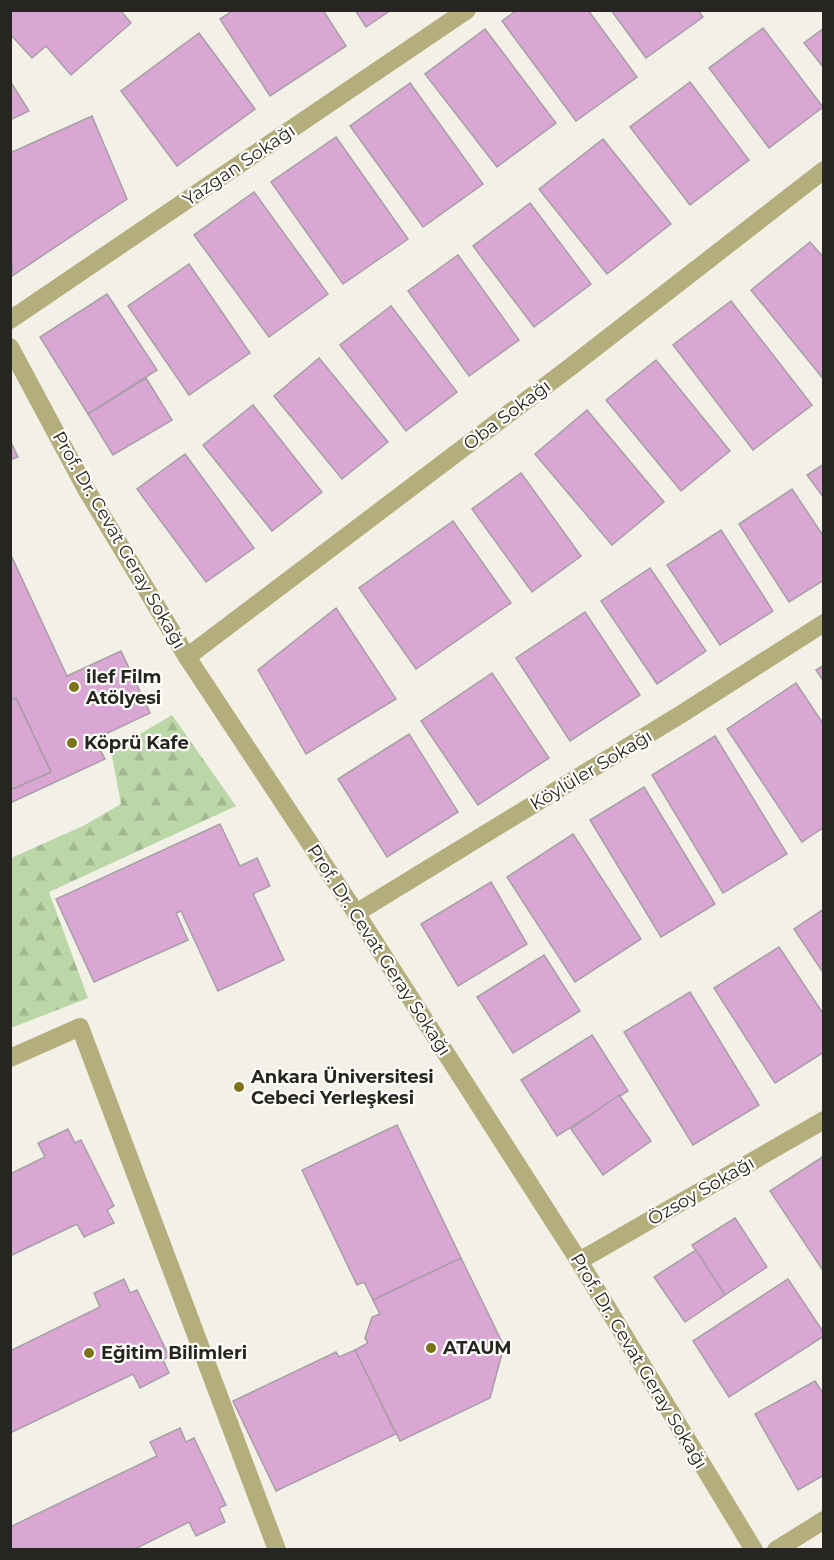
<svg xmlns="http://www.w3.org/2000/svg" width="834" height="1560" viewBox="0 0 834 1560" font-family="Montserrat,sans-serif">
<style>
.forest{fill:url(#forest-firs)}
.building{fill:#daa6d4;stroke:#a79fa6;stroke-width:1.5}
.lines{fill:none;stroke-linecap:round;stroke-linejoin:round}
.minor{stroke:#b4ae7d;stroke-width:18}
.poi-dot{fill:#7c7417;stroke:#fffefa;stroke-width:2}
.labels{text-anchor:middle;stroke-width:4.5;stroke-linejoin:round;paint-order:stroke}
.street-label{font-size:18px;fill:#262522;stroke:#fffefa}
.poi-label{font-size:18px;font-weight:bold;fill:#262522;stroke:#fffefa;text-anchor:start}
</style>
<defs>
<pattern id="forest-firs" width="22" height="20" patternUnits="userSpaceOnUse" patternTransform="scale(1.5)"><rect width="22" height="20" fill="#bbd7a8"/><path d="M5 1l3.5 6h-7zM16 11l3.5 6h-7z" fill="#a1b890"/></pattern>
</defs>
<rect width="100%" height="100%" fill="#f3f1e7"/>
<polygon class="forest" points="172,715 236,806 49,892 88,998 11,1028 11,858 83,826 121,804 111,751"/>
<g class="building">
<polygon points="10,10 120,10 131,23 71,75 46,46 32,58 10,34"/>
<polygon points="234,10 323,10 346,46 270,96 220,19"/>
<polygon points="355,10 391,10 366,27"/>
<polygon points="517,10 588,10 637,77 576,121 502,21"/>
<polygon points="611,10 698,10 703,17 646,58"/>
<polygon points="763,28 823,107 769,148 709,68"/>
<polygon points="824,28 824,68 804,43"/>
<polygon points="485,29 556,123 497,167 425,74"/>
<polygon points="199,33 255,109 177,166 121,91"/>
<polygon points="10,81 29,111 10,120"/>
<polygon points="690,82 749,160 690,205 630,127"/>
<polygon points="410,83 483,184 423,227 350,126"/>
<polygon points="92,116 127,199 12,276 10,153"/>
<polygon points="336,137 408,239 343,284 271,182"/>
<polygon points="603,139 671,224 607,274 539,189"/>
<polygon points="254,192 328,294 269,337 194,235"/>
<polygon points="530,203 591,284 534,327 473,246"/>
<polygon points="810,242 824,258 824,380 751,290"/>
<polygon points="458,255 519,340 469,376 408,291"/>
<polygon points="189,264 250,353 189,395 128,306"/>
<polygon points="107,294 157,370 88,414 40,337"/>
<polygon points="731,301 812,405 753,450 673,345"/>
<polygon points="391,306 457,392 406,431 340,345"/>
<polygon points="319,358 388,442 342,479 274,396"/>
<polygon points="656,360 730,451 681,491 606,400"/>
<polygon points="146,378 172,420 113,455 88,414"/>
<polygon points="253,405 322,492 272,531 203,445"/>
<polygon points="587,410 664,502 612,545 535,454"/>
<polygon points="10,440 18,457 10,460"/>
<polygon points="185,454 254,548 206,582 137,489"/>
<polygon points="824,464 824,498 807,475"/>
<polygon points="521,473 581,556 532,592 472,509"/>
<polygon points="792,489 824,537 824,580 789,602 739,524"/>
<polygon points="453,521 511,603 416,669 359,588"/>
<polygon points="721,530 773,611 720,645 667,565"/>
<polygon points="10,553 67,676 121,651 150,713 95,739 105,759 10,803 10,790 51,772 16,698 10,701"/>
<polygon points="650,568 706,651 657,684 601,601"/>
<polygon points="336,608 396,699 306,754 258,670"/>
<polygon points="585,612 640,695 570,741 516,658"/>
<polygon points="824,665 824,682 816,670"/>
<polygon points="492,673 549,758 478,805 421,721"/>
<polygon points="796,683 824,725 824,827 802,842 727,729"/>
<polygon points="16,698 51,772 10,790 10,701"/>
<polygon points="409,734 458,812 387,857 338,779"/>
<polygon points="715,736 787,854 723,893 652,775"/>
<polygon points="644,787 715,904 661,937 590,820"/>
<polygon points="220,824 240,866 257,858 270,886 253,894 284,960 218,991 181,911 176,913 188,940 94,982 56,899"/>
<polygon points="573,834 641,939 575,982 507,877"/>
<polygon points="491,882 527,944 458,986 421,924"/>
<polygon points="824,909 824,974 794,929"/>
<polygon points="779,947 824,1015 824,1052 775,1083 714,988"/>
<polygon points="544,955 580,1011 513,1053 477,997"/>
<polygon points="690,992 759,1105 693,1145 624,1032"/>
<polygon points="592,1035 628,1091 557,1136 521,1080"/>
<polygon points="619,1095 651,1141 603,1175 571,1129"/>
<polygon points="397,1125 461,1258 373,1300 364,1282 357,1285 302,1170"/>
<polygon points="68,1129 75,1143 81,1140 114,1206 107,1210 114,1223 84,1237 77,1224 10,1256 10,1174 45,1157 38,1143"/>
<polygon points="824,1156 824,1272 770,1191"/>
<polygon points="735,1218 767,1267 725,1295 692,1245"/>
<polygon points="696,1250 725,1295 685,1322 654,1277"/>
<polygon points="461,1258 504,1346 490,1398 400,1441 355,1350 368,1343 365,1338 372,1317 380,1314 373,1300"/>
<polygon points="124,1279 130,1293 137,1290 169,1356 163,1360 169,1373 140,1388 133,1374 10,1433 10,1351 100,1307 94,1293"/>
<polygon points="788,1279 824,1333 824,1336 729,1397 693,1341"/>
<polygon points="355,1350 396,1434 276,1491 233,1401 336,1352 339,1357"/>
<polygon points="815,1381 824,1395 824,1475 798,1490 755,1414"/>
<polygon points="180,1428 186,1442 194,1438 226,1505 219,1508 225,1522 196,1536 189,1522 133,1550 10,1550 10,1527 157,1456 150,1442"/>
</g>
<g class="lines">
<g class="minor">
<polyline points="10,320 467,10"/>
<polyline points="10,347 86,489 187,657 356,913 579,1261 754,1550"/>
<polyline points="187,657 573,365 824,170"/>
<polyline points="356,913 683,713 824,623"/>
<polyline points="10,1058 80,1027 277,1550"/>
<polyline points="579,1261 824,1120"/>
<polyline points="776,1550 824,1520"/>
</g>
</g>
<g class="poi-dot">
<circle cx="74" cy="687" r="6"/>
<circle cx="72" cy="743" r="6"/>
<circle cx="239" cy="1087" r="6"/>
<circle cx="431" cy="1348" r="6"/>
<circle cx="89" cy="1353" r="6"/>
</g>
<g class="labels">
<g class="street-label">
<text transform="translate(239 165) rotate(-34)" y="6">Yazgan Sokağı</text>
<text transform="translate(507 415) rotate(-37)" y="6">Oba Sokağı</text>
<text transform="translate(119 540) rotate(60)" y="6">Prof. Dr. Cevat Geray Sokağı</text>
<text transform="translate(591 770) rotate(-31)" y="6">Köylüler Sokağı</text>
<text transform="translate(379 950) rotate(57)" y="6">Prof. Dr. Cevat Geray Sokağı</text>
<text transform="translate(701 1191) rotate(-30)" y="6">Özsoy Sokağı</text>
<text transform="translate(639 1361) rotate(59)" y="6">Prof. Dr. Cevat Geray Sokağı</text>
</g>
<g class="poi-label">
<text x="86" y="683">ilef Film<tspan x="86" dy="21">Atölyesi</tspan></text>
<text x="84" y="749">Köprü Kafe</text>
<text x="251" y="1083">Ankara Üniversitesi<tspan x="251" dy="21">Cebeci Yerleşkesi</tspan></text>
<text x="443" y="1354">ATAUM</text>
<text x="101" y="1359">Eğitim Bilimleri</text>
</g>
</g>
<rect width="834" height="1560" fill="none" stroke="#262522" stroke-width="24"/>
</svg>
